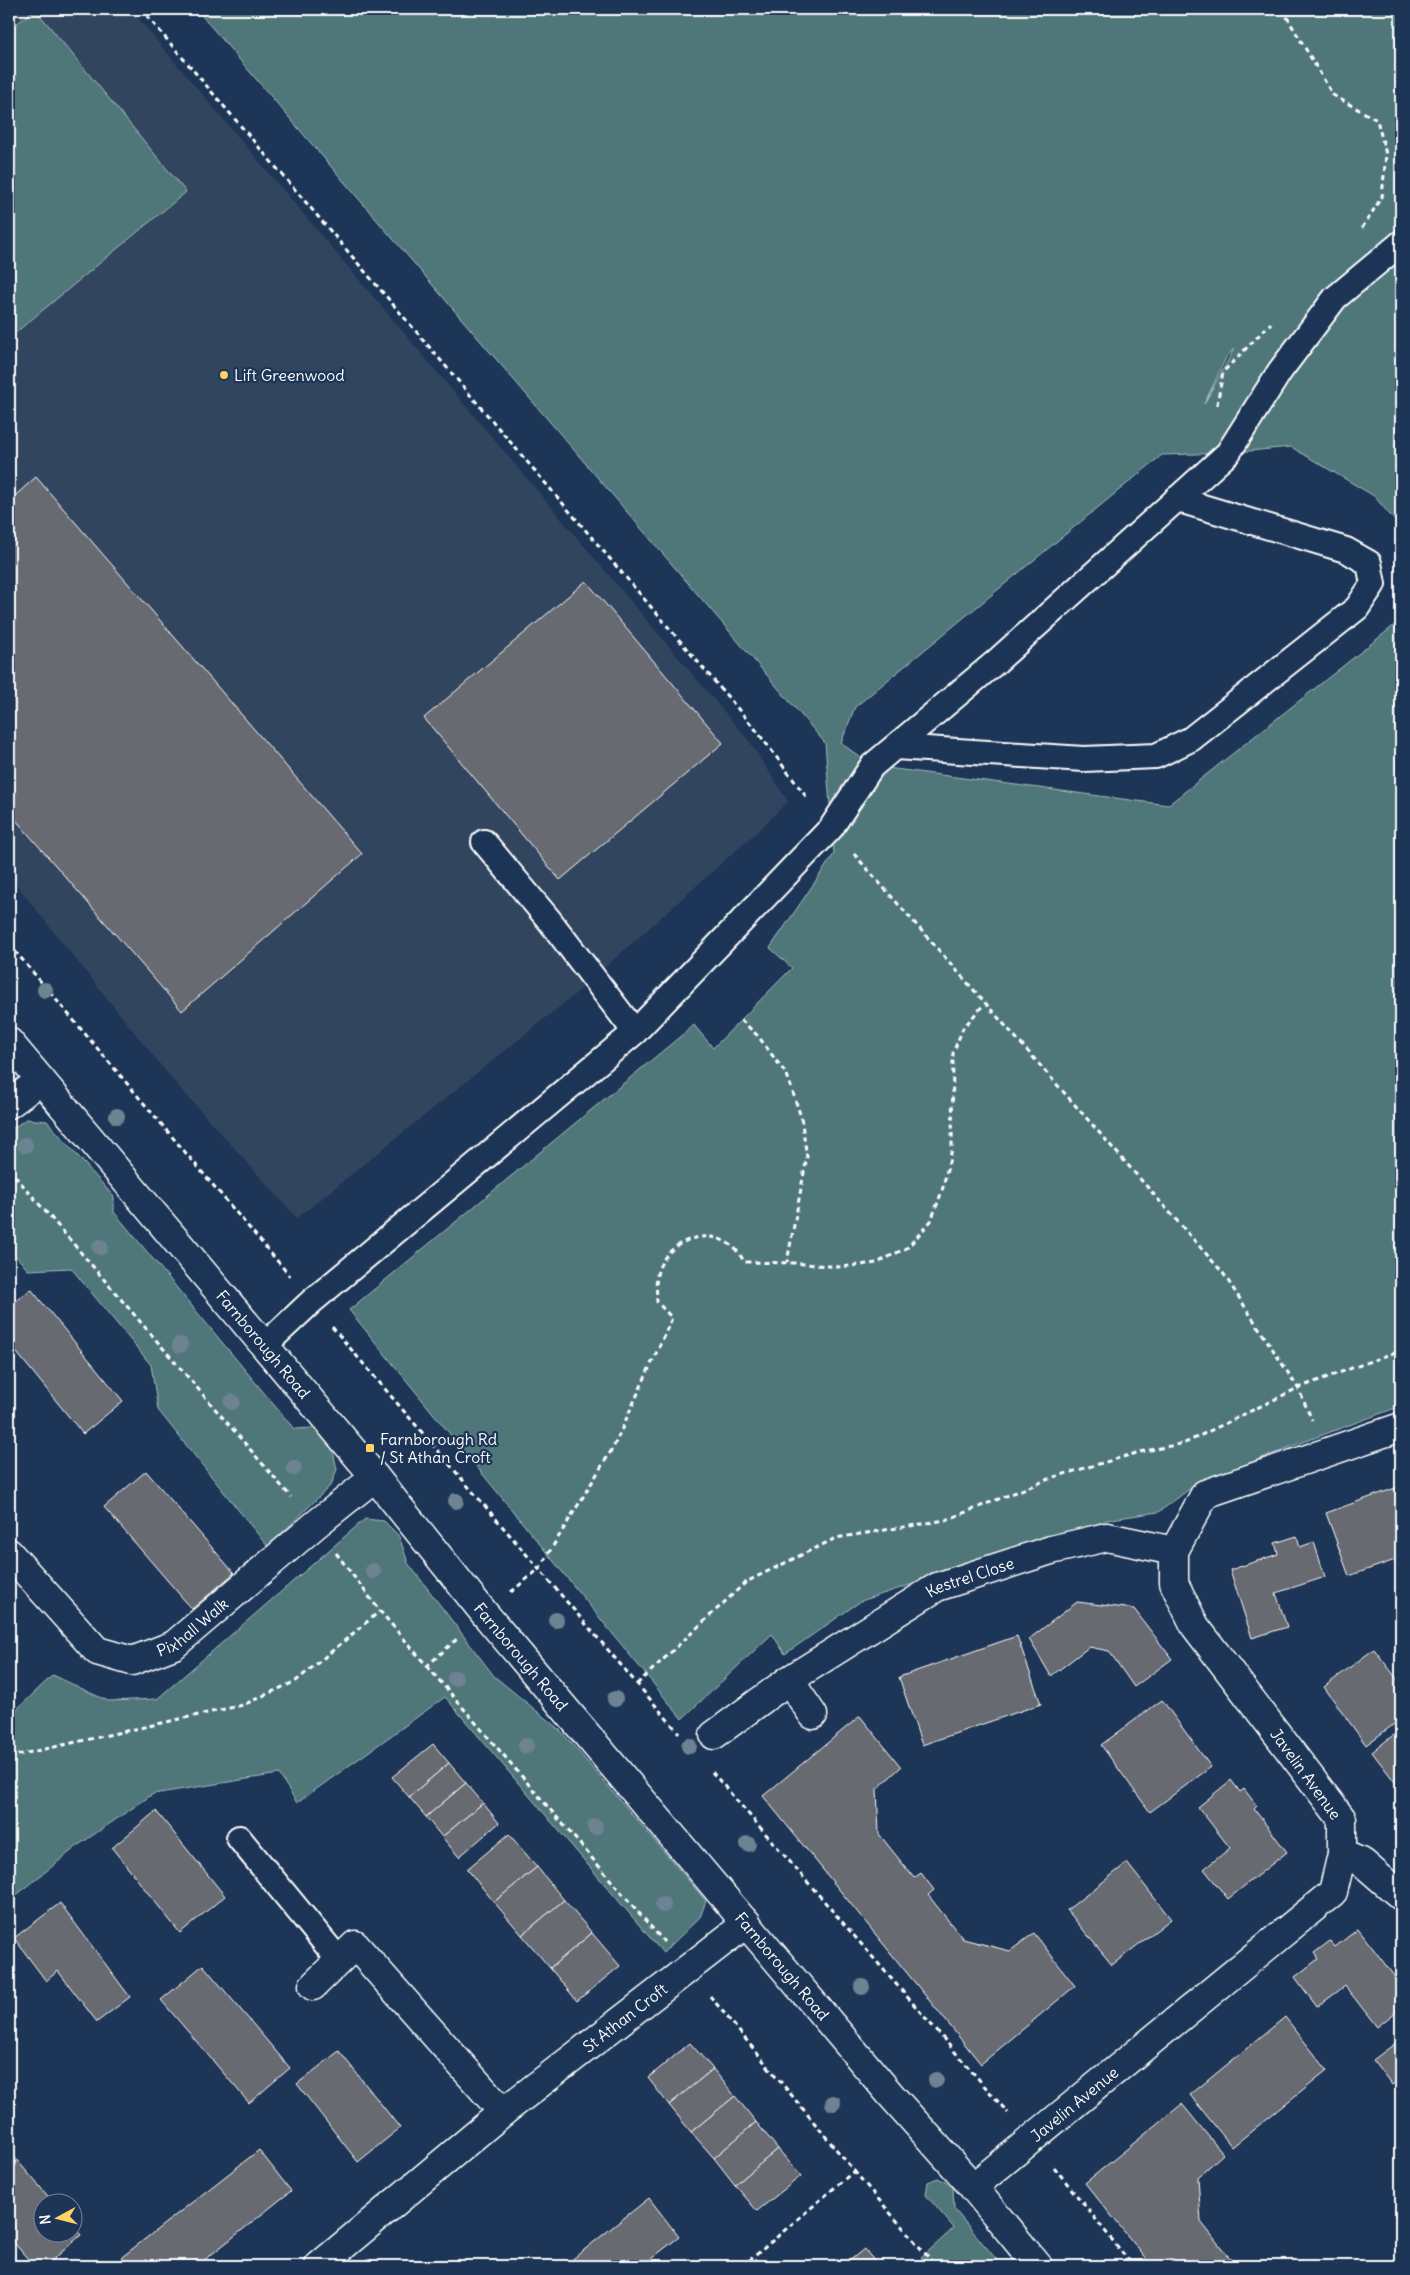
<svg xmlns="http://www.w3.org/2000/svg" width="1410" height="2275" viewBox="0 0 1410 2275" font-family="Delius,sans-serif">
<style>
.built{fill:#33455f}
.green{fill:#4f777a;stroke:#a7bbbc;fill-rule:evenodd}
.building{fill:#676b71;stroke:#fff}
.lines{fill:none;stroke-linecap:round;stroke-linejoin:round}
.lane-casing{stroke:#fff;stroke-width:28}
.street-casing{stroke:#fff;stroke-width:31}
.secondary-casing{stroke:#fff;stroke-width:31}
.path{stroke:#fff;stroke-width:3;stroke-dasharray:5 4;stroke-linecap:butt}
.lane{stroke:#1d3557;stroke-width:24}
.street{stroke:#1d3557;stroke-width:28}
.secondary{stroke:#1d3557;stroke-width:28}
.tree{fill:#6e8392}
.poi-dot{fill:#ffd166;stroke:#1d3557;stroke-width:2}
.labels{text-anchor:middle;stroke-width:4.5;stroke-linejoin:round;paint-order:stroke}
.poi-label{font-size:16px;fill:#fff;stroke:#1d3557;text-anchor:start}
.street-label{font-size:16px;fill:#fff;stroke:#1d3557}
</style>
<rect width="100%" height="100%" fill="#1d3557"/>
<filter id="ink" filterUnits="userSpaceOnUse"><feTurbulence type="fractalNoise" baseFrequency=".02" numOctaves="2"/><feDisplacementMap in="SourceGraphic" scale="10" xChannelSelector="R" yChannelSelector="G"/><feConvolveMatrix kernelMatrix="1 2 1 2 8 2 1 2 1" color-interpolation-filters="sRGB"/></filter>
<g filter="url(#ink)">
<polygon class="built" points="10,9 130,9 749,741 788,801 760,829 574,995 297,1218 171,1078 9,876"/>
<g class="green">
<polygon points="35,9 186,192 9,338 9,30"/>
<path d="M 196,9 L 1401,9 L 1401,528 L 1374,496 L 1291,447 L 1228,453 L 1162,455 L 855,707 L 841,743 L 872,766 L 1168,805 L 1401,620 L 1401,1406 L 1298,1444 L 1196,1484 L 1159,1512 L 1111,1519 L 861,1601 L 785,1654 L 772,1634 L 682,1719 L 349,1310 L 694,1025 L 713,1048 L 792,968 L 770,948 L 834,854 L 825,743 ZM 1234,349 L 1204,404 L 1227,356 Z"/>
<polygon points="26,1119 47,1121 114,1197 114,1212 294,1429 313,1428 332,1447 337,1469 331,1485 268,1547 158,1410 151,1365 71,1268 28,1270 9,1248 9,1131"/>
<polygon points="365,1519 384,1521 399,1536 408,1563 494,1676 561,1731 706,1901 700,1917 663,1953 445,1697 297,1803 279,1774 153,1794 80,1844 9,1901 9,1714 14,1712 53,1675 108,1701 157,1699"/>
<polygon points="938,2178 953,2186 954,2209 1002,2266 928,2266 921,2258 954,2228 926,2195 928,2182"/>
</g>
<g class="building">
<polygon points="36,477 362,854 182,1011 9,812 9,501"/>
<polygon points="586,581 723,743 560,880 424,718"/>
<polygon points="31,1289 123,1401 83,1434 9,1343 9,1307"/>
<polygon points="146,1471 234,1573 192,1609 104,1507"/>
<polygon points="1401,1486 1401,1558 1349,1576 1326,1513"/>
<polygon points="1297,1536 1300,1547 1314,1542 1325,1577 1276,1593 1287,1627 1252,1638 1230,1570 1278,1554 1275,1543"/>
<polygon points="1077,1602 1134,1609 1172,1659 1134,1687 1109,1651 1089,1647 1051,1676 1029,1639"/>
<polygon points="1017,1636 1041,1704 922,1745 899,1677"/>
<polygon points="1374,1649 1401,1684 1401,1719 1366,1745 1324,1687"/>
<polygon points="1162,1700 1211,1767 1150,1812 1101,1745"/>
<polygon points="860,1716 901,1767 877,1789 879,1834 914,1878 921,1873 934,1890 928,1895 963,1939 1010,1951 1034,1933 1075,1986 981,2064 763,1796"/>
<polygon points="1401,1729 1401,1790 1372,1752"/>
<polygon points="433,1744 449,1763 409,1797 392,1777"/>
<polygon points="449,1763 466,1783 426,1817 409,1797"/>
<polygon points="1231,1780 1240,1792 1244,1789 1257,1806 1254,1809 1287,1852 1228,1899 1204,1869 1230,1848 1198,1807"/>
<polygon points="466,1783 483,1803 442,1837 426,1817"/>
<polygon points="483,1803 499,1823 459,1857 442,1837"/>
<polygon points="156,1811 225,1896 180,1933 112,1848"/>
<polygon points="509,1834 537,1867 494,1902 467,1869"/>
<polygon points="1127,1863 1171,1919 1112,1965 1067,1910"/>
<polygon points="537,1867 564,1900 522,1935 494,1902"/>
<polygon points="564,1900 592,1933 550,1968 522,1935"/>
<polygon points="60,1903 130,1997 97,2022 58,1971 46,1981 14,1938"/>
<polygon points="1358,1929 1401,1985 1401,2008 1377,2027 1345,1986 1317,2007 1295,1977 1318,1959 1314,1953 1330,1941 1335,1947"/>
<polygon points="592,1933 620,1966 577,2001 550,1968"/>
<polygon points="203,1965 290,2068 249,2103 161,2000"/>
<polygon points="1285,2017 1327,2070 1232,2147 1190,2095"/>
<polygon points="1401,2039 1401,2085 1398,2080 1392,2085 1373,2060"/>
<polygon points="690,2043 713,2069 669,2105 648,2078"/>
<polygon points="339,2051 400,2128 358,2162 297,2084"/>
<polygon points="713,2069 735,2096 691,2132 669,2105"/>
<polygon points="735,2096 756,2122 714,2158 691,2132"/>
<polygon points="1182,2104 1223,2154 1198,2177 1201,2222 1236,2266 1242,2260 1247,2266 1152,2266 1085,2183"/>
<polygon points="756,2122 778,2149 735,2185 714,2158"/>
<polygon points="778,2149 801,2176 757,2211 735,2185"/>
<polygon points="259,2150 291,2191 197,2266 129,2266 122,2257"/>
<polygon points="9,2151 53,2202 42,2202 42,2232 72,2232 72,2225 81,2235 46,2266 34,2266 9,2237"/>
<polygon points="649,2198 679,2237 642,2266 564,2266"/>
<polygon points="864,2249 879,2266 843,2266"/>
</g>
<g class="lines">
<defs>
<g id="lane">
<polyline points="895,747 1084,759 1156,756 1191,739 1357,608 1373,584 1369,563 1346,550 1176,499"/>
<polyline points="484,842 550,921 635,1032"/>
<polyline points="264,1346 311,1302 635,1032 831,828 872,766 997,661 1228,453 1280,371 1335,298 1401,243"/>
<polyline points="239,1838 339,1960"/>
</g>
<g id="street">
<polyline points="9,1104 41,1080"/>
<path id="s1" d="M 9,1553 L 97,1651 L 132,1661 L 174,1645 L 315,1525 L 375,1477"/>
<polyline points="789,1680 813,1715"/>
<path id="s2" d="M 714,1735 L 789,1680 L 937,1587 L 1051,1550 L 1107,1537 L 1174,1551"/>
<polyline points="1342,1854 1363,1863 1401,1896"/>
<polyline points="313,1986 355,1945 503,2112"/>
<path id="s3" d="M 973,2187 L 1333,1892 L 1342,1854 L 1342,1819 L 1195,1626 L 1174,1583 L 1174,1551 L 1205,1494 L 1401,1427"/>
<path id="s4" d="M 319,2266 L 503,2112 L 747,1923"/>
</g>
<g id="secondary">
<path id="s5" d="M 9,1042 L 375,1477 L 485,1614 L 890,2094 L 973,2187 L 1038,2266"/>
</g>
</defs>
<use href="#lane" class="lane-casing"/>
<use href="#street" class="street-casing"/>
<use href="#secondary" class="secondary-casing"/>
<g class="path">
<polyline points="141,9 756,730 808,799"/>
<polyline points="1282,9 1333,95 1377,120 1386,154 1382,197 1360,231"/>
<polyline points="1217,405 1223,372 1271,323"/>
<polyline points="854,854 1223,1273 1298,1388 1312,1420"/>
<polyline points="9,944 290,1276"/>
<polyline points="741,1020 758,1036 787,1075 801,1117 807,1157 787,1262"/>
<polyline points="9,1169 291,1497"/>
<polyline points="332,1327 679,1733"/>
<polyline points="336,1553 380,1611 427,1666 458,1638"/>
<path d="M 511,1592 L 539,1569 L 614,1446 L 672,1318 L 657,1302 C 657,1292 655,1280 658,1271 C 667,1241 708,1225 733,1247 C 738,1251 741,1257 745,1262 L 794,1263 L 841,1267 L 877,1263 L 908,1247 L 931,1221 L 942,1191 L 952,1149 L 953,1053 L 963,1028 L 985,1003"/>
<polyline points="427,1666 664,1942"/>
<polyline points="637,1684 746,1582 836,1538 946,1520 1054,1477 1140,1452 1185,1443 1298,1388 1401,1350"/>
<polyline points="9,1757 243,1705 296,1681 380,1611"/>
<polyline points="712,1772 1008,2113"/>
<polyline points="710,1996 854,2171 743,2266"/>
<polyline points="1054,2167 1133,2266"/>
<polyline points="854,2171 936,2266"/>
</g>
<use href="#lane" class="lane"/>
<use href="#street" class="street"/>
<use href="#secondary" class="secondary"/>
</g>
<g class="tree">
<circle cx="45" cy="990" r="8"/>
<circle cx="117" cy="1116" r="8"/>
<circle cx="25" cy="1145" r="8"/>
<circle cx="100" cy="1247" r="8"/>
<circle cx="180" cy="1345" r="8"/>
<circle cx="232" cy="1402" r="8"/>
<circle cx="294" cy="1468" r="8"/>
<circle cx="456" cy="1501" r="8"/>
<circle cx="373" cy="1571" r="8"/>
<circle cx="556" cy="1620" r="8"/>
<circle cx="455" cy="1678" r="8"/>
<circle cx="615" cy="1699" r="8"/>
<circle cx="526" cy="1746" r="8"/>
<circle cx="689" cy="1746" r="8"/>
<circle cx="595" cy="1827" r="8"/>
<circle cx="748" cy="1844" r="8"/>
<circle cx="663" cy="1905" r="8"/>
<circle cx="862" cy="1987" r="8"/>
<circle cx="936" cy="2080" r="8"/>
<circle cx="833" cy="2103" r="8"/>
</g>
</g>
<g class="poi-dot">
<circle cx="224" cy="375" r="5"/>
<rect x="365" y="1443" width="10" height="10" rx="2.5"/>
</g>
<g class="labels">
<g class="poi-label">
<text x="234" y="381">Lift Greenwood</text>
<text x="380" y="1445">Farnborough Rd<tspan x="380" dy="18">/ St Athan Croft</tspan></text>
</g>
<g class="street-label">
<text dy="6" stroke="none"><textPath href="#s5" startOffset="395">Farnborough Road</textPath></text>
<text dy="6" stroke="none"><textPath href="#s2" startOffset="302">Kestrel Close</textPath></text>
<text dy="6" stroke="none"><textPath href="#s1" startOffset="238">Pixhall Walk</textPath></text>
<text dy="6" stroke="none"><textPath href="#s5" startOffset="800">Farnborough Road</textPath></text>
<text transform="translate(1306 1774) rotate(54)" y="6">Javelin Avenue</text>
<text dy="6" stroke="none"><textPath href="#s5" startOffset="1205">Farnborough Road</textPath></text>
<text dy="6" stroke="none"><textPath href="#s4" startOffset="394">St Athan Croft</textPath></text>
<text dy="6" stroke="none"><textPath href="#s3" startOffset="131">Javelin Avenue</textPath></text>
</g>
</g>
<rect width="1410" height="2275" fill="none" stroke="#1d3557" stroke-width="30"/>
<rect x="15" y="15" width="1380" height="2245" fill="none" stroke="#fff" stroke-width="2" filter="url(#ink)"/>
<g transform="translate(58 2218) rotate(263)"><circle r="24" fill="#1d3557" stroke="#77869a"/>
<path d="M0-4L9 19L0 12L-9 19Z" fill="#ffd166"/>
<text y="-8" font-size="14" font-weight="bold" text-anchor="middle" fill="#ffffff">N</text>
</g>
</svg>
